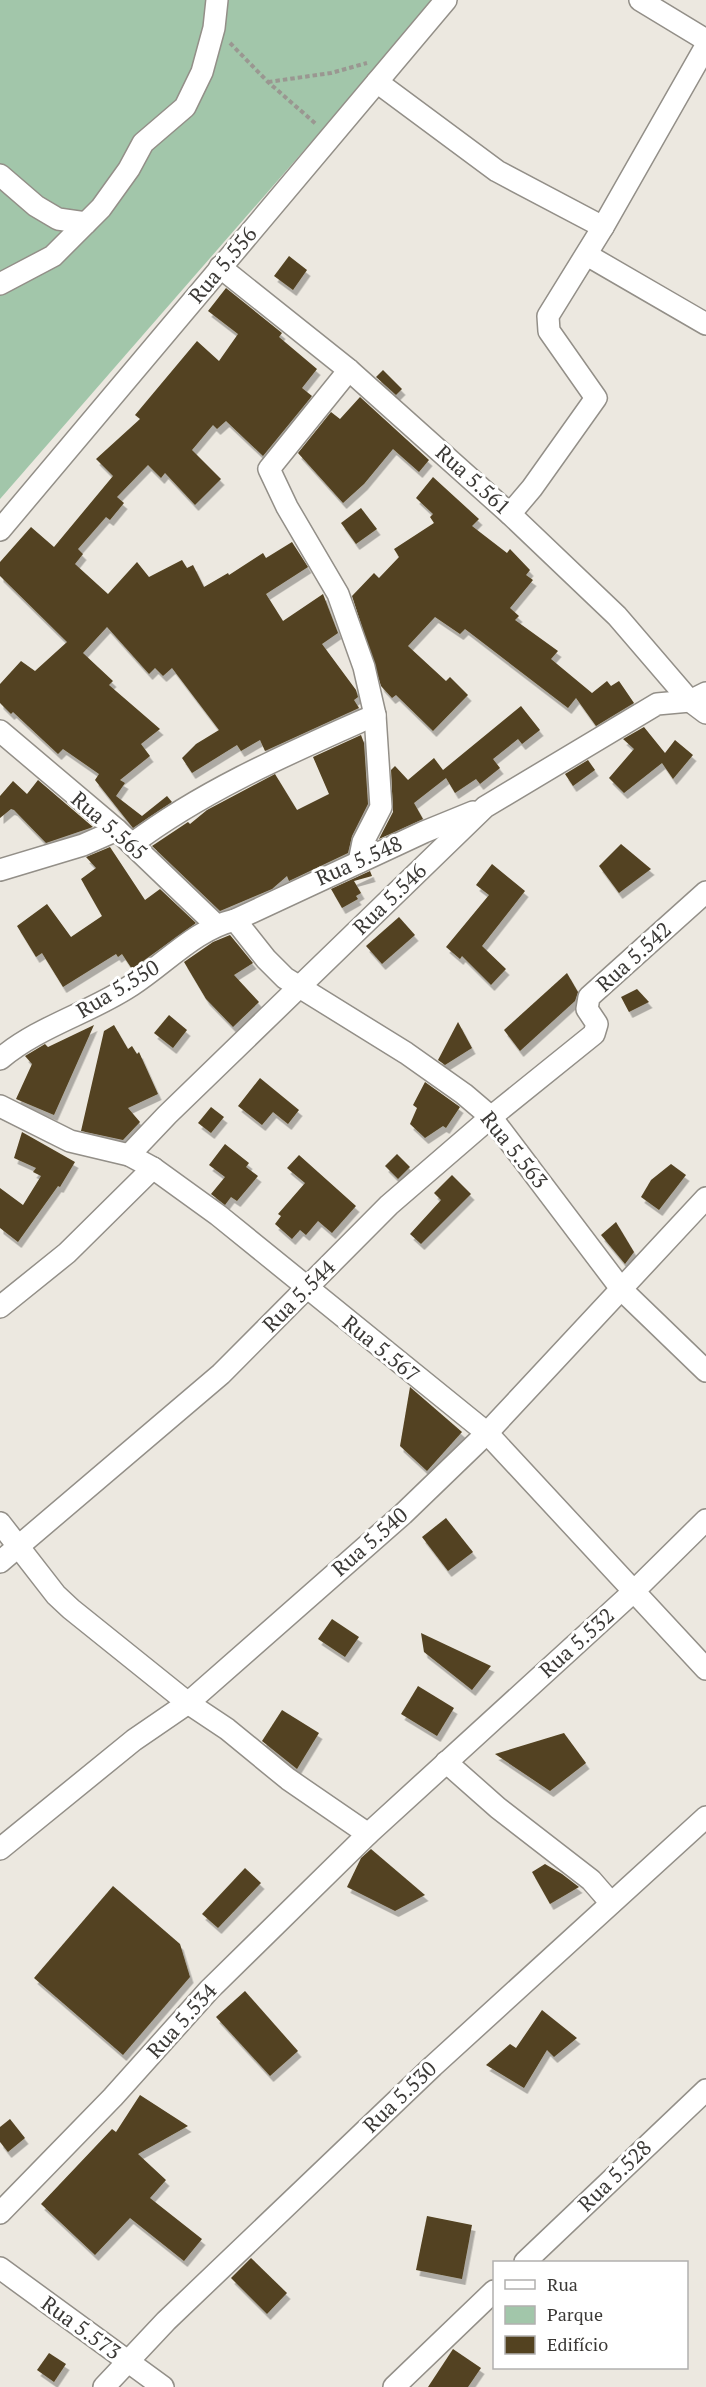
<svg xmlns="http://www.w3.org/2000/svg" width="706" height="2387" viewBox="0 0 706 2387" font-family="'PT Serif',serif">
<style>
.green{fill:#a2c6aa}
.building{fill:#534220;filter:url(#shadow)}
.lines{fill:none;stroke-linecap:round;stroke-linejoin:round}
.minor-casing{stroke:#938f88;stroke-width:24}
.path{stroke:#9a9791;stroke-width:4;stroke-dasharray:4.5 3;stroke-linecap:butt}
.minor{stroke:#fff;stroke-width:21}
.labels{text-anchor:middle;stroke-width:6;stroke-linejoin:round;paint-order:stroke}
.street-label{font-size:21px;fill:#3b3936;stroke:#fff}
</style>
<defs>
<filter id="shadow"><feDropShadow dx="3.5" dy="6" stdDeviation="0" flood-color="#0004"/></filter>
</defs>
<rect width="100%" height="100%" fill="#ece8e0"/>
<polygon class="green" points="0,0 435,0 0,499"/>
<g class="building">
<polygon points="289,256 307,270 293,290 274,276"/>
<polygon points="226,288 282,333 279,337 317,369 302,388 312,396 263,456 226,421 217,429 213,425 192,450 221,479 195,505 165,473 161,478 148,465 117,497 124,503 110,520 106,517 78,549 83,554 75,564 108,594 137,562 149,577 182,560 187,568 193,565 204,587 228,573 229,575 263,553 266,558 292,542 308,567 266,594 283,621 323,594 338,633 322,644 356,690 358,697 354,700 359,708 265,751 260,740 241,751 237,745 192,773 182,758 196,744 219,730 172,668 163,676 155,668 149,674 107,627 83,653 113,681 109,685 160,729 141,744 150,756 120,780 125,783 116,796 142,816 167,796 172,802 133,828 95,780 99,774 63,749 58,754 13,712 11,714 0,703 0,684 21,661 35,671 67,642 0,576 0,562 31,527 54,547 113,476 96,459 140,419 135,415 197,341 219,361 238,334 208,311"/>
<polygon points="383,370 402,389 396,395 376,377"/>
<polygon points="360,397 429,460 419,472 393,449 364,484 343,503 298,453 331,412 340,419"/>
<polygon points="433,477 479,519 472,526 507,553 510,549 530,570 526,575 533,580 510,608 519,616 515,620 558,651 551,659 592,693 607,681 611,686 619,681 634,703 596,726 576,698 568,708 465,629 460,634 435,617 408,646 446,681 450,677 468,695 433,731 396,695 392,698 381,686 352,596 374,573 379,578 399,557 394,549 434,523 430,517 433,514 416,498"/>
<polygon points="361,508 377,529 356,544 341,523"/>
<polygon points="521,706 540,730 522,744 518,739 493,759 500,768 480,784 476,779 455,793 446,778 414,803 423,819 379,839 393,812 391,770 395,766 408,780 434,758 443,770"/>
<polygon points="644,727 665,753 675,740 693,755 673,779 662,763 624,793 609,778 634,749 623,739"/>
<polygon points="361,735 364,743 368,804 352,836 348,853 289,881 287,876 272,889 220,911 152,846 188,822 190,824 207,810 275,774 297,810 329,794 313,757"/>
<polygon points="588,760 595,770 573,786 565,774"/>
<polygon points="38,780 93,827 46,843 14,810 11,809 0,818 0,796 13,781 27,794"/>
<polygon points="621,844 651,869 619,893 599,866"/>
<polygon points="110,847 145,900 160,889 196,923 132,969 122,954 118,957 116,954 63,987 42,953 36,957 17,926 47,904 71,937 102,916 81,879 96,868 86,857"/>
<polygon points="492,864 525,891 482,946 506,969 491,985 462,956 460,959 446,947 489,895 476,885"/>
<polygon points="370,871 372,876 354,881 361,893 356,896 358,899 342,908 331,889"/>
<polygon points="399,917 415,935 382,964 366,946"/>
<polygon points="230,935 253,963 234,975 259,1002 233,1027 206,999 184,962 213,942"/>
<polygon points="567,973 578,992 575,1001 520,1051 504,1030"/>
<polygon points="637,989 649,1002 629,1012 621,997"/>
<polygon points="169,1015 187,1030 173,1048 154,1033"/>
<polygon points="458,1022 472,1048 445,1065 438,1060"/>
<polygon points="94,1025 54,1115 16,1099 32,1064 25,1056 45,1044 48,1047"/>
<polygon points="114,1025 128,1049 132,1046 137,1054 139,1052 158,1094 128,1108 140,1122 123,1140 81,1131 104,1031"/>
<polygon points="260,1078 299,1110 288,1124 273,1112 262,1125 238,1106"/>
<polygon points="425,1082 460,1107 446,1128 443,1126 425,1138 410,1124 417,1108 413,1105"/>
<polygon points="211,1107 224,1117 211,1133 198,1123"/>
<polygon points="22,1132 75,1162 60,1187 58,1186 18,1242 0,1228 0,1188 23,1205 41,1176 33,1172 36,1168 14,1158"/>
<polygon points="225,1144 249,1163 246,1167 258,1176 237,1201 231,1197 225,1205 211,1194 225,1177 209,1165"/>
<polygon points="397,1154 410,1167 398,1179 385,1166"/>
<polygon points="299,1155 356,1206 332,1233 318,1221 306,1235 300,1230 292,1239 275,1224 281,1216 278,1214 305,1183 287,1168"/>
<polygon points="671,1164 686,1175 659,1210 641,1197 651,1180"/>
<polygon points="452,1175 471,1194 421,1244 410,1234 441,1200 434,1193"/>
<polygon points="616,1222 634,1252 625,1264 601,1235"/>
<polygon points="410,1387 462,1432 427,1471 400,1446"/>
<polygon points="446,1518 473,1552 448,1571 422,1537"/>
<polygon points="332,1619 359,1637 345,1657 318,1639"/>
<polygon points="421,1633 491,1666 472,1690 424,1652"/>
<polygon points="418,1686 454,1708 437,1736 401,1714"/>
<polygon points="282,1710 319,1733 297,1769 262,1741"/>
<polygon points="564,1733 586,1763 550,1791 495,1754"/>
<polygon points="371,1849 425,1895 395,1911 347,1887 361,1858"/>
<polygon points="545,1864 562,1874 579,1887 550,1904 532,1872"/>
<polygon points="245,1868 261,1883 218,1928 202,1914"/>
<polygon points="113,1886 180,1944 190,1977 123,2055 34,1978"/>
<polygon points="245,1991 298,2051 270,2076 216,2017"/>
<polygon points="542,2010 577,2038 554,2057 547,2050 524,2088 486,2065 510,2044 516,2048"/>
<polygon points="140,2095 188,2126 138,2154 166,2180 150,2198 202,2239 184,2261 130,2218 95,2255 41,2204 112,2129 116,2132"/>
<polygon points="10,2119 25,2138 8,2152 0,2142 0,2127"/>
<polygon points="427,2216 472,2225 462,2279 416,2270"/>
<polygon points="251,2258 287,2293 267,2314 231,2278"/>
<polygon points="453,2349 481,2368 468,2387 428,2387"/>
<polygon points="49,2353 66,2364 54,2382 37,2370"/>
</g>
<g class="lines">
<defs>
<g id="minor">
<polyline points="640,0 706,40"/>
<polyline points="377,82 497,171 603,227"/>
<polyline points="0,175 36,206 58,219 86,223"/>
<polyline points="587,255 706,324"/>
<polyline points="220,267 349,370 510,514 617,616 690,701 706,713"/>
<polyline points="0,284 53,256 101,208 129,169 143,143 185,107 202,72 214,28 217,0"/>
<polyline points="349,370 269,469 287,507 338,594 364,667 375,715 381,807 363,842 359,862"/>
<polyline points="510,514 532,488 596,398 549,331 548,316 603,227 706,46"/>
<polyline points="0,530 446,0"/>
<polyline points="0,731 117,830 215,924"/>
<path d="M 132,844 C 205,789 292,752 375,715"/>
<polyline points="0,870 83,845 117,830"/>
<polyline points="235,920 266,959 285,978 406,1053 464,1094 491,1117 622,1290 706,1371"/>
<path d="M 0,1059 C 39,1026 90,1013 132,985 C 166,963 196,929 235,920 L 424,832 L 473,812"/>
<polyline points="0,1106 70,1141 129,1155 153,1168 218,1215 487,1433 706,1669"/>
<polyline points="129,1155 167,1115 485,807 657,704 690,701 706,693"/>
<polyline points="0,1307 67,1253 153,1168"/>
<polyline points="0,1523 56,1595 71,1609 188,1703 227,1729 288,1779 368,1834"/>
<polyline points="0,1562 221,1374 389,1205 491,1117 594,1034 597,1024 587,1009 589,997 706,892"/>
<polyline points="446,1762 498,1808 591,1880 611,1903"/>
<polyline points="0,1849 134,1740 188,1703 403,1514 487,1433 706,1198"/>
<polyline points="0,2213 113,2097 209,1990 368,1834 632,1593 706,1520"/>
<polyline points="525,2262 706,2090"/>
<polyline points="0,2268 163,2387"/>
<polyline points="104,2387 166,2321 433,2066 706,1817"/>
<polyline points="394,2387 494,2291"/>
</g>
</defs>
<use href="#minor" class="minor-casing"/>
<g class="path">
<polyline points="230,43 268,82 316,124"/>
<polyline points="268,82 331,73 367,63"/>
</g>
<use href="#minor" class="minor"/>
</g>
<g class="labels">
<g class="street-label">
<text transform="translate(223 265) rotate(-50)" y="7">Rua 5.556</text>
<text transform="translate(473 480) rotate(42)" y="7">Rua 5.561</text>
<text transform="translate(109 826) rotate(41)" y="7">Rua 5.565</text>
<text transform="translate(359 861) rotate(-24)" y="7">Rua 5.548</text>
<text transform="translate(390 899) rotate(-44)" y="7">Rua 5.546</text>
<text transform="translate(634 957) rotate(-42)" y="7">Rua 5.542</text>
<text transform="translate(118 989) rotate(-31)" y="7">Rua 5.550</text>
<text transform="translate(514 1150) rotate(51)" y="7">Rua 5.563</text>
<text transform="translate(299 1296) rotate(-45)" y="7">Rua 5.544</text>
<text transform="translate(381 1349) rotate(39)" y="7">Rua 5.567</text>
<text transform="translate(370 1542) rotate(-41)" y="7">Rua 5.540</text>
<text transform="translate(577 1643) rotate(-42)" y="7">Rua 5.532</text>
<text transform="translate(182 2021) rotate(-48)" y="7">Rua 5.534</text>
<text transform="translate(400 2097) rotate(-44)" y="7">Rua 5.530</text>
<text transform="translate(615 2176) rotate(-44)" y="7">Rua 5.528</text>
<text transform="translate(81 2328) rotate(36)" y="7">Rua 5.573</text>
</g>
</g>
<rect x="493" y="2261" width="195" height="108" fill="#ffffff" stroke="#b1b0af" stroke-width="1.5"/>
<rect x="505" y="2280" width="30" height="9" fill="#ffffff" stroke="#b1b0af" stroke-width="1.5"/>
<text x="547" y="2291" font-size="18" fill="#3b3936">Rua</text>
<rect x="505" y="2306" width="30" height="18" fill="#a2c6aa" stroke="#b1b0af" stroke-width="1.5"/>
<text x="547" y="2321" font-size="18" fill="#3b3936">Parque</text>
<rect x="505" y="2336" width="30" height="18" fill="#534220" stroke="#b1b0af" stroke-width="1.5"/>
<text x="547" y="2351" font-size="18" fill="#3b3936">Edifício</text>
</svg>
